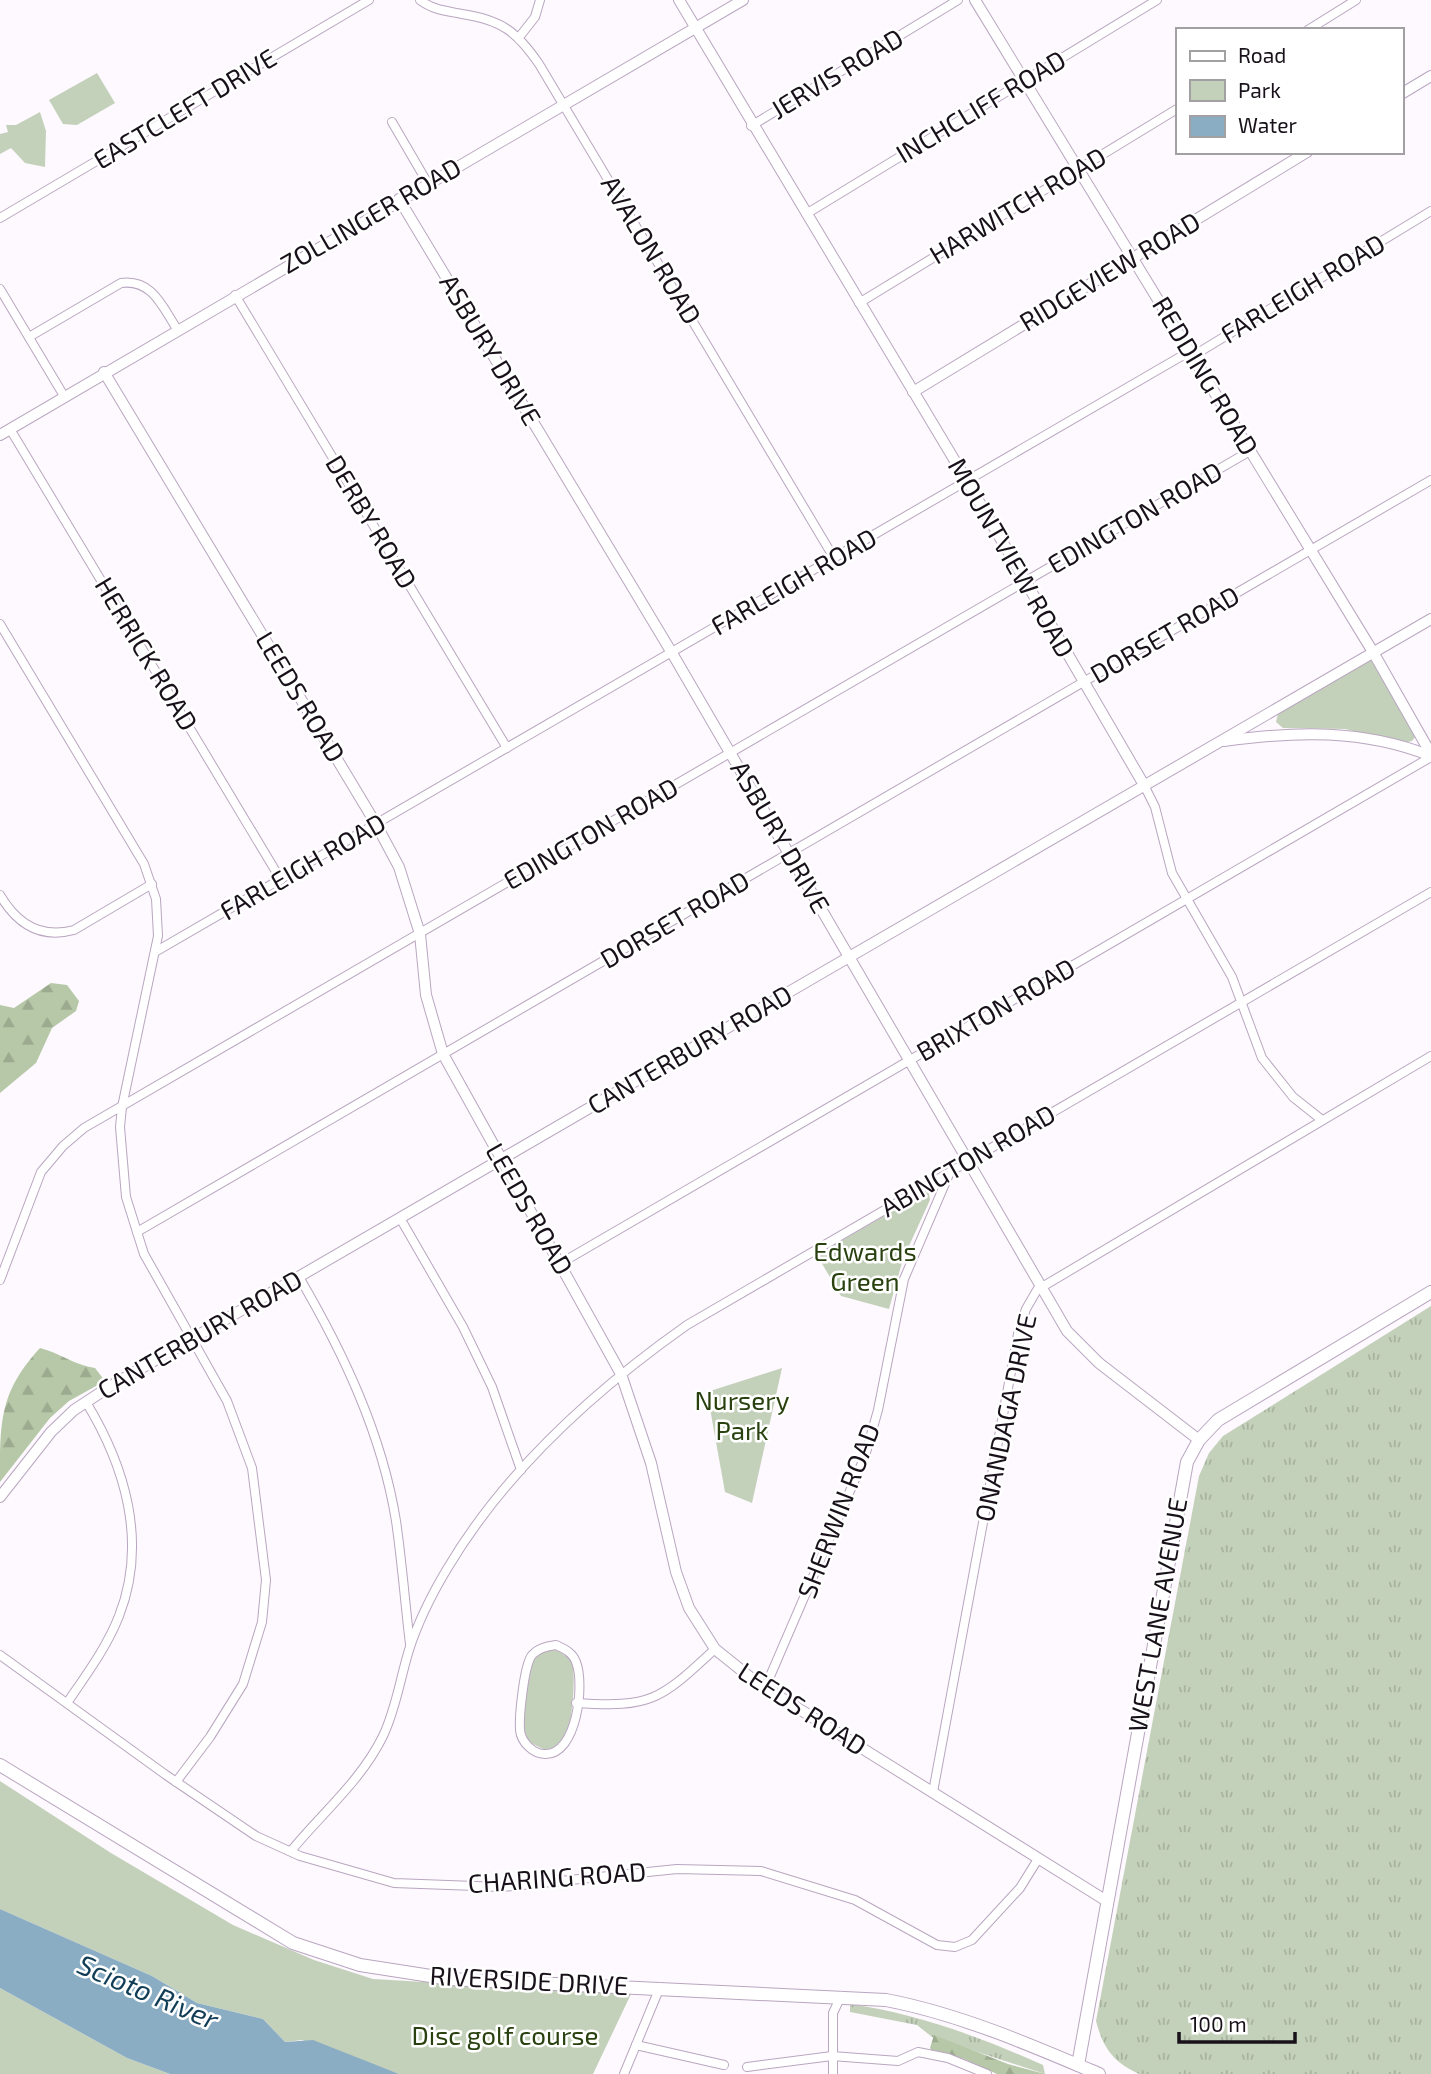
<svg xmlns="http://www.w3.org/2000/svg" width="1431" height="2074" viewBox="0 0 1431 2074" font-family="'Exo 2',sans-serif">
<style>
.grass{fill:url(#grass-tufts)}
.forest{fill:url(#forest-firs)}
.green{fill:#c4d1ba}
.water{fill:#8badc4}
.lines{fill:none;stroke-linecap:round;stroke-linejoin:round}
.street-casing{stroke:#b9a6c0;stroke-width:10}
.secondary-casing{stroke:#b9a6c0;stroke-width:12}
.primary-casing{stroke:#b9a6c0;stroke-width:14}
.street{stroke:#fff;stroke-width:8}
.secondary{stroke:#fff;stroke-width:10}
.primary{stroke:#fff;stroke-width:12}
.labels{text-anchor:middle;stroke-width:5;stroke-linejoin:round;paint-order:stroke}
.street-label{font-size:26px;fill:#18111a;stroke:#fff}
.park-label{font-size:26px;fill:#29410f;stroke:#fff}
.water-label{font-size:28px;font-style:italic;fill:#113e56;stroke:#fff}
</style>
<defs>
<pattern id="grass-tufts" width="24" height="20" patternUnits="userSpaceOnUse" patternTransform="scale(1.75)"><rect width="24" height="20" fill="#c4d1ba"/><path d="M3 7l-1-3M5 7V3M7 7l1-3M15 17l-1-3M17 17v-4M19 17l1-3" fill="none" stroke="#a8b29f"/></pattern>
<pattern id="forest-firs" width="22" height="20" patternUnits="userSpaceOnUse" patternTransform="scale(1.75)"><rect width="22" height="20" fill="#b6c8a7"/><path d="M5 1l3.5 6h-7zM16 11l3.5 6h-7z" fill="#9cab8f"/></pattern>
</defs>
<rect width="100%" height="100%" fill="#fdf9fe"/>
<g class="grass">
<path d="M 1431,1306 L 1431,2074 L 1139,2074 C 1113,2062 1103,2048 1096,2021 L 1199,1476 L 1209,1453 L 1223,1436 Z"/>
<path d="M 850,2004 C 919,2014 980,2037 1043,2065 L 1045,2074 L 932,2037 L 917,2025 L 850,2012 Z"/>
</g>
<g class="forest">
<polygon points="51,983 67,985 79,1001 76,1011 52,1028 36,1063 0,1093 0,1005 14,1008"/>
<path d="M 40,1348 C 60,1353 74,1365 95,1368 L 105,1381 L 69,1401 L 50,1418 L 0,1482 C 0,1419 0,1392 40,1348 Z"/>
<polygon points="934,2035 1008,2064 1045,2074 997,2074 964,2059 932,2051 930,2048"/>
</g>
<g class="green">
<polygon points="97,73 115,103 77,125 63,124 49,100"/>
<polygon points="40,112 46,131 45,167 25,163 11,148 0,154 0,134 8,132 6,125 16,125"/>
<polygon points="1371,660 1416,736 1412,741 1404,743 1345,729 1283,728 1276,722 1278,714"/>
<polygon points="925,1192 929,1193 930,1200 903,1259 889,1309 841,1296 817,1255"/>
<polygon points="782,1368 752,1503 725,1492 707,1392"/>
<path d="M 556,1649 L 571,1660 C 577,1672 572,1721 567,1734 C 563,1745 555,1747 545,1750 L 527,1741 C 519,1720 524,1680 533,1660 L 544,1651 Z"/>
<polygon points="0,1781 111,1853 233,1925 314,1960 373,1979 631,1994 593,2074 399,2074 302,2040 285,2042 263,2019 197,2003 152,1976 0,1909"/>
<polygon points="0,1988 127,2058 170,2074 0,2074"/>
</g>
<polygon class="water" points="0,1909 152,1976 197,2003 263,2019 285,2042 313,2040 399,2074 170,2074 127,2058 0,1988"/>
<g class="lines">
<defs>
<g id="street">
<path d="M 420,0 C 433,10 447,11 462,14 C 502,20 517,32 539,64 L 834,558"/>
<polyline points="1308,30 1356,0"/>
<polyline points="520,36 535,17 540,0"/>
<polyline points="392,122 427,182"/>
<polyline points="751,126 958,0"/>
<polyline points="806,214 1157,0"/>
<polyline points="0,218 369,0"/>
<polyline points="0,289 64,396"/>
<polyline points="235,295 507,748"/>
<polyline points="859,303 1177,109"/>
<path d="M 29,337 L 121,283 C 152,279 162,306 177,329"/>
<polyline points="10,429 281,880"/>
<polyline points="0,624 144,864 156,899 158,936 122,1107 120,1127 126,1197 144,1254 227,1401 252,1468 266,1580 262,1622 243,1684 210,1737 176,1782"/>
<polyline points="1144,785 1155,807 1172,873 1232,977 1262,1058 1293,1097 1322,1120"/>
<path d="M 0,895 C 17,924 41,939 74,930 L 152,884"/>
<polyline points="155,952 1180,357 1201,351 1431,211"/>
<polyline points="400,1218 463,1327 492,1387 521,1470"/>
<polyline points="137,1232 1431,480"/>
<polyline points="561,1263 1431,757"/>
<path d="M 299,1277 C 343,1352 382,1434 396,1521 C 402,1562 405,1603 410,1644"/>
<polyline points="0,1280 41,1172 63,1146 84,1128 1250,451"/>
<path d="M 556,1645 C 565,1649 573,1653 576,1662 C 585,1684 577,1755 545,1754 C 533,1754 521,1742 520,1730 C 519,1716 524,1665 532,1655 C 538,1648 547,1646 556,1645 Z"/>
<polyline points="0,1655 166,1775 256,1836 300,1856 394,1883 502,1887 677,1869 761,1871 855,1900 937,1945 955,1947 972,1940 1020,1888 1038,1859"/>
<polyline points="765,1688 865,1456 878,1410 904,1279 950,1172"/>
<path d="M 67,1703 C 86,1675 107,1647 119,1616 C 148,1542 125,1466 86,1402"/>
<path d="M 576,1703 C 652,1708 660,1700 715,1649"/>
<polyline points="933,1792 1018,1334 1026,1309 1037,1290 1431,1056"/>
<path d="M 291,1851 C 322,1813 361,1781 383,1736 C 396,1709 400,1679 409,1650 C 418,1622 432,1594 447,1569 C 505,1471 595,1390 687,1325 L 1431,892"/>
<polyline points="636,2045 724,2065"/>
<polyline points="747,2067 832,2056 898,2061 918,2052 948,2058 987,2074"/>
<polyline points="624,2074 660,1987"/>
<polyline points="833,2074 833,2013 841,1996"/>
</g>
<g id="secondary">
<polyline points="679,0 967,481 1144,785"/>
<polyline points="975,0 1373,652 1431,754"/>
<polyline points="1401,94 1431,76"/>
<polyline points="399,199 672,653 1067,1331 1099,1363 1199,1440"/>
<polyline points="104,372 376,824 399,867 420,934 426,995 443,1054 621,1374 651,1463 676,1572 689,1608 715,1649 756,1682 1105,1900"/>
<polyline points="913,392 1307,152"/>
<polyline points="0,435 743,0"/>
<path d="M 1224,741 C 1296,731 1363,729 1431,756"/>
<polyline points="0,1497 51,1432 74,1410 109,1387 1431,619"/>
</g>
<g id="primary">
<path d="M 0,1765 L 293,1943 L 360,1965 L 450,1979 L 886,2000 C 959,2014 1031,2045 1099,2074"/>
<polyline points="1078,2065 1187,1462 1199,1440 1218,1420 1431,1292"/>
</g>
</defs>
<use href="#street" class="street-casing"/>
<use href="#secondary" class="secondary-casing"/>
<use href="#primary" class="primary-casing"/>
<use href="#street" class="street"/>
<use href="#secondary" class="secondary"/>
<use href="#primary" class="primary"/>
</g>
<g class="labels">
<g class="street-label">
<text transform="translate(837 74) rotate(-31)" y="9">JERVIS ROAD</text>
<text transform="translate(981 107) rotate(-31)" y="9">INCHCLIFF ROAD</text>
<text transform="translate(185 109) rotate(-31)" y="9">EASTCLEFT DRIVE</text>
<text transform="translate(1018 206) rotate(-31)" y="9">HARWITCH ROAD</text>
<text transform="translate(371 216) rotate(-30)" y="9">ZOLLINGER ROAD</text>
<text transform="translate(651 250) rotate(59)" y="9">AVALON ROAD</text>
<text transform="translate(1110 272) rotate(-31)" y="9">RIDGEVIEW ROAD</text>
<text transform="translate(1303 289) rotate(-31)" y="9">FARLEIGH ROAD</text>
<text transform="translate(490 350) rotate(59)" y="9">ASBURY DRIVE</text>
<text transform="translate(1205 376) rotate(59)" y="9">REDDING ROAD</text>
<text transform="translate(1135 518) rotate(-30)" y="9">EDINGTON ROAD</text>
<text transform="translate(371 522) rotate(59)" y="9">DERBY ROAD</text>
<text transform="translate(1011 558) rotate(60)" y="9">MOUNTVIEW ROAD</text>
<text transform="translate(794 582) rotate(-30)" y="9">FARLEIGH ROAD</text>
<text transform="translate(1165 635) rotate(-30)" y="9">DORSET ROAD</text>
<text transform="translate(146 654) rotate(59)" y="9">HERRICK ROAD</text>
<text transform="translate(300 697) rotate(59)" y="9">LEEDS ROAD</text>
<text transform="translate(591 834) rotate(-30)" y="9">EDINGTON ROAD</text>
<text transform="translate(780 837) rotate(60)" y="9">ASBURY DRIVE</text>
<text transform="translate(303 867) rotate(-30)" y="9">FARLEIGH ROAD</text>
<text transform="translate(675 920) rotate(-30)" y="9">DORSET ROAD</text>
<text transform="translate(996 1010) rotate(-30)" y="9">BRIXTON ROAD</text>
<text transform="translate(690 1050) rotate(-30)" y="9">CANTERBURY ROAD</text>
<text transform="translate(968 1161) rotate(-30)" y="9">ABINGTON ROAD</text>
<text transform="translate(529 1209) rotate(60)" y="9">LEEDS ROAD</text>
<text transform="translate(200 1335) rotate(-30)" y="9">CANTERBURY ROAD</text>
<text transform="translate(1006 1418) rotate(-78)" y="9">ONANDAGA DRIVE</text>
<text transform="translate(839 1511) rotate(-69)" y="9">SHERWIN ROAD</text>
<text transform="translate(1158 1615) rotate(-80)" y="9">WEST LANE AVENUE</text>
<text transform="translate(802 1709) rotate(33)" y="9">LEEDS ROAD</text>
<text transform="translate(557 1878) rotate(-4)" y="9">CHARING ROAD</text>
<text transform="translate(529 1981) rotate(3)" y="9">RIVERSIDE DRIVE</text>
</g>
<g class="park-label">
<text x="865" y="1261">Edwards<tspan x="865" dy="30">Green</tspan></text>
<text x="742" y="1410">Nursery<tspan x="742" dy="30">Park</tspan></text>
<text x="505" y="2045">Disc golf course</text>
</g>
<g class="water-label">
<text transform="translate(148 1992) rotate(23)" y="10">Scioto River</text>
</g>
</g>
<rect x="1176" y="28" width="228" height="126" fill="#ffffff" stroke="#a3a0a3" stroke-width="2"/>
<rect x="1190" y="51" width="35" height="10" fill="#ffffff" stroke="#a3a0a3" stroke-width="2"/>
<text x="1238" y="63" font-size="21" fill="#18111a">Road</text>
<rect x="1190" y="80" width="35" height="21" fill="#c4d1ba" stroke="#a3a0a3" stroke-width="2"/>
<text x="1238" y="98" font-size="21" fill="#18111a">Park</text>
<rect x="1190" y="116" width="35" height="21" fill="#8badc4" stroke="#a3a0a3" stroke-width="2"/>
<text x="1238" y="133" font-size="21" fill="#18111a">Water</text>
<path d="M1179 2032v10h116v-10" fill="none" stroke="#18111a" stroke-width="3.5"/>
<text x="1190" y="2032" font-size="21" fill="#18111a" stroke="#ffffff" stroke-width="5" paint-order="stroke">100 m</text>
</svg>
